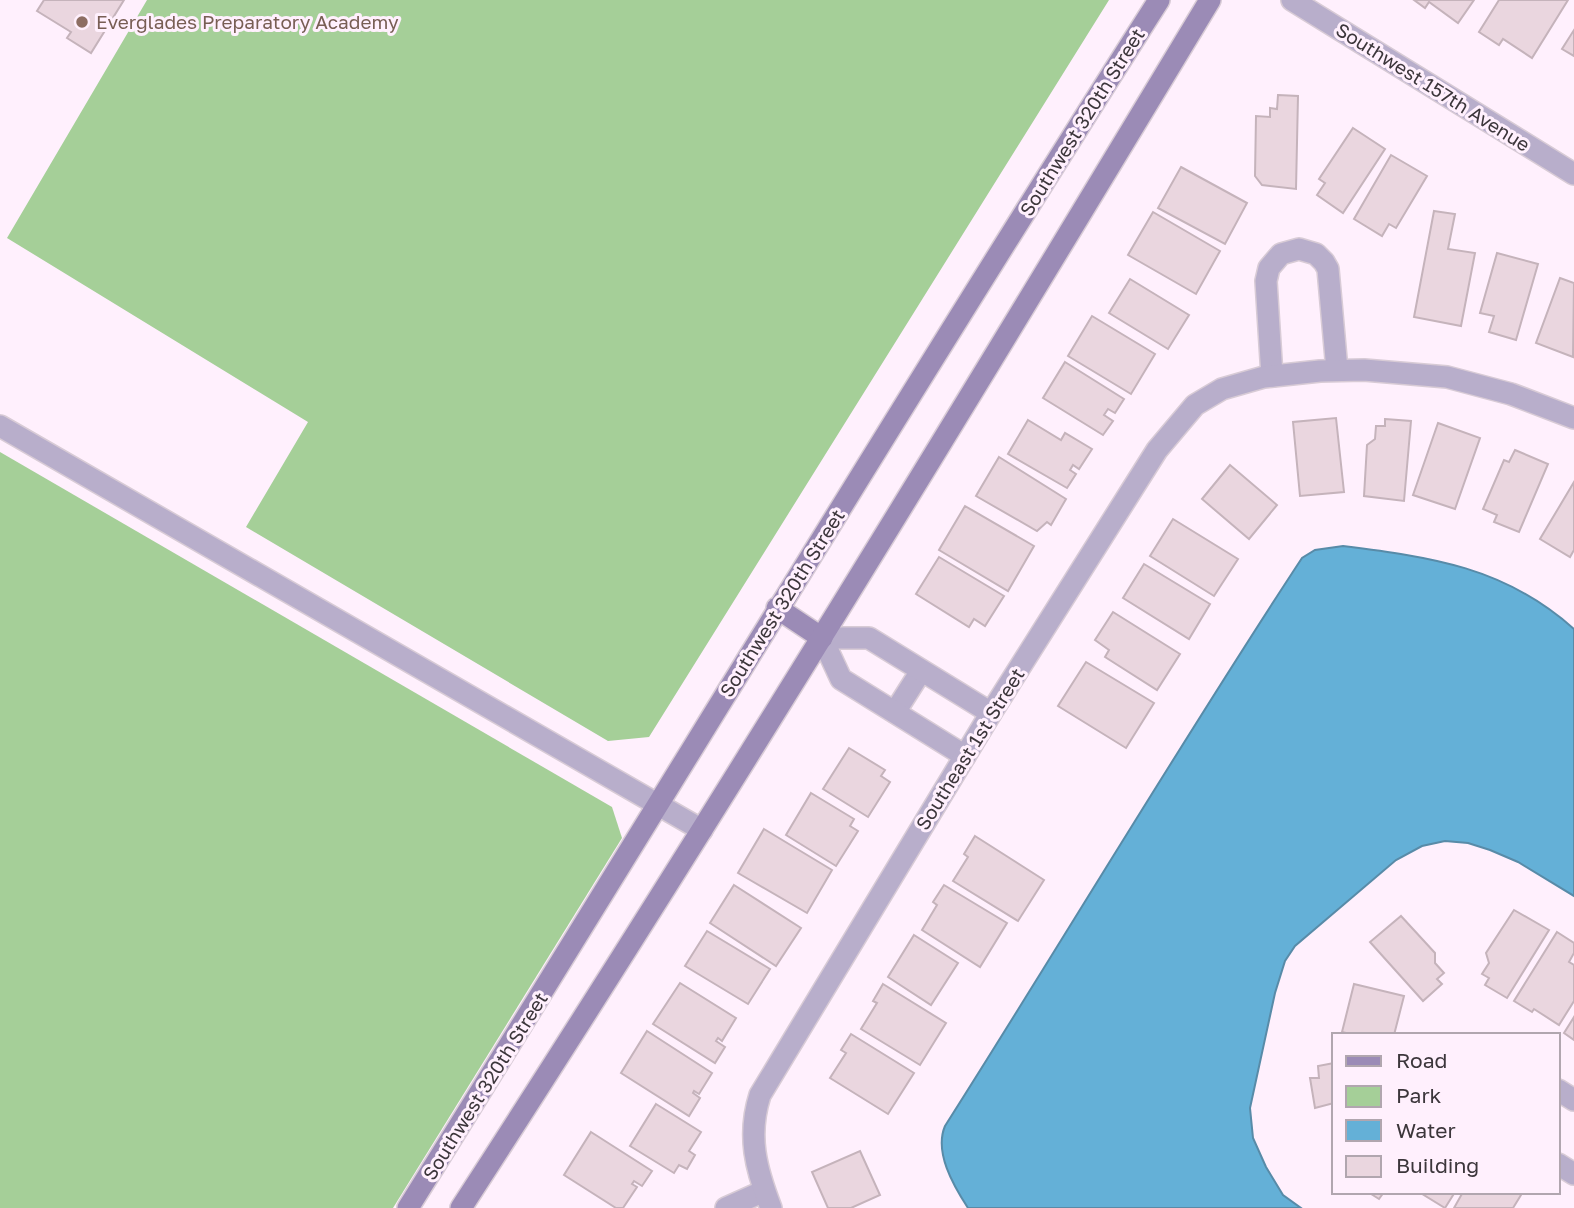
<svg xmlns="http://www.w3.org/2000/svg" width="1574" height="1208" viewBox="0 0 1574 1208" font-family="'Golos Text',sans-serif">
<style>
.green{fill:#a5cf98}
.water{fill:#64b0d7;stroke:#588ba8;stroke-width:2}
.building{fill:#ead6df;stroke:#c5b3bb;stroke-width:2}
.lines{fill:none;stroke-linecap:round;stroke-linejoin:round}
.street-casing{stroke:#d8cbd6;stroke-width:24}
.secondary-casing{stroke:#d8cbd6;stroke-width:24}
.street{stroke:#b8aecb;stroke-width:21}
.secondary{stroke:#9b8bb6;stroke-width:21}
.education-dot{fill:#8d6e63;stroke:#fff0fd;stroke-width:2.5}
.labels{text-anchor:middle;stroke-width:6;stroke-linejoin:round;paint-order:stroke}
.education-label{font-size:19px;fill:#785e54;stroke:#fff0fd;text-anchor:start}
.street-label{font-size:19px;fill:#3c363b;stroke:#fff0fd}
</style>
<rect width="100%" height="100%" fill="#fff0fd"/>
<g class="green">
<polygon points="147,0 1109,0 649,737 608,741 246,527 308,422 7,238"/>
<polygon points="0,452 612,807 622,838 393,1208 0,1208"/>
</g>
<path class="water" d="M 1343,546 C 1431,557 1505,567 1574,629 L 1574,896 L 1518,862 L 1490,850 L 1468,843 L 1445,841 L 1422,846 L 1396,860 L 1295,946 L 1285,961 L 1275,993 L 1250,1108 L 1253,1138 L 1266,1167 L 1283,1195 L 1301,1208 L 968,1208 C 953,1185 934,1152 945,1126 C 1065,937 1179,745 1302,558 L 1315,550 Z"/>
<g class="building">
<polygon points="44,0 43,0 124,0 91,53 67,38 71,32 37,11"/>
<polygon points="1414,0 1474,0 1458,23 1429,2 1425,8"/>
<polygon points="1499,0 1568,0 1532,58 1503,39 1499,45 1479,32"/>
<polygon points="1574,30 1574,56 1562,49"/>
<polygon points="1278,95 1298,96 1296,189 1262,185 1255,176 1256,116 1270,117 1270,108 1277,109"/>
<polygon points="1353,128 1385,149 1343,213 1317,195 1325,183 1319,179"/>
<polygon points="1391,155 1427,176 1396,228 1389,224 1382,236 1354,219"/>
<polygon points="1181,167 1247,203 1225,244 1158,208"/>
<polygon points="1434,211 1455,214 1448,249 1475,253 1461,326 1414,317"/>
<polygon points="1153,212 1220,251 1196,294 1128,255"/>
<polygon points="1497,253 1538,264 1516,340 1489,332 1494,316 1480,313"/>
<polygon points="1560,278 1574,283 1573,357 1536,343"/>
<polygon points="1130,279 1189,315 1168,349 1109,313"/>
<polygon points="1092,316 1155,354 1131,394 1068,356"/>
<polygon points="1065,362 1124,399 1115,413 1108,409 1104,415 1113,421 1103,435 1043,398"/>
<polygon points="1336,418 1344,492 1300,496 1293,422"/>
<polygon points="1385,419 1411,421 1404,501 1364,496 1367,445 1375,439 1376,426 1385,426"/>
<polygon points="1028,420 1061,440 1065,433 1092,449 1079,469 1073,465 1070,470 1076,474 1067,488 1008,454"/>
<polygon points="1438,423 1480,438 1455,509 1413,495"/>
<polygon points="1515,450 1548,464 1519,532 1494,522 1497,515 1483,509 1504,460 1509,462"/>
<polygon points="999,457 1066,499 1051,525 1047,522 1037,531 976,496"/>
<polygon points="1230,465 1277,505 1249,539 1202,499"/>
<polygon points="1574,482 1574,550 1570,557 1540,539"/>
<polygon points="965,506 1034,546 1008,591 939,550"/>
<polygon points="1173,519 1238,559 1214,596 1150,556"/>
<polygon points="939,557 1004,596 985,626 974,619 969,627 916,594"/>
<polygon points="1144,564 1210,604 1189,639 1123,598"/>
<polygon points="1113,612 1180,654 1157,690 1105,657 1109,650 1095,640"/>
<polygon points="1086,662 1154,703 1126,748 1058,706"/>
<polygon points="849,748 885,770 881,776 890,782 868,817 823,789"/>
<polygon points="811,793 854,819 850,826 858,831 836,866 786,835"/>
<polygon points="764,829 832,870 807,913 738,873"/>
<polygon points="975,836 1044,880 1018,921 953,881 968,857 964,854"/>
<polygon points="734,885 801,928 776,966 710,923"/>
<polygon points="944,885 1007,923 980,967 922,930 937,905 933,902"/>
<polygon points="1514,910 1549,930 1507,998 1485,985 1489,978 1482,974 1489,963 1486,953"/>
<polygon points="1401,916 1435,953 1435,963 1444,973 1437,979 1442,984 1423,1001 1370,942"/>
<polygon points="707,931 770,969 748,1004 685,966"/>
<polygon points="1557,932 1574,943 1574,953 1569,962 1574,965 1574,1001 1559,1025 1534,1009 1532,1012 1514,1001"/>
<polygon points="914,935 958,963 931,1005 888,977"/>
<polygon points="680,983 736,1018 722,1041 718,1038 716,1041 725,1047 715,1063 653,1024"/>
<polygon points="883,984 946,1023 920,1065 861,1029 877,1003 873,1001"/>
<polygon points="1354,984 1404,996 1394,1035 1354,1035 1342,1032"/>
<polygon points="1574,1017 1574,1040 1564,1033"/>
<polygon points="647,1031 712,1073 699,1094 694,1091 693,1093 700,1098 689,1116 621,1073"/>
<polygon points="851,1034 914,1073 888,1114 830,1078 846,1053 841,1050"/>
<polygon points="1334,1063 1334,1103 1315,1108 1310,1078 1319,1078 1318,1066"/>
<polygon points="656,1104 701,1132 689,1151 695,1155 687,1169 679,1165 674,1173 630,1146"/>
<polygon points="591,1132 652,1171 642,1186 634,1181 632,1184 637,1187 623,1208 616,1208 564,1175"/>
<polygon points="860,1151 880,1195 851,1208 828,1208 812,1172"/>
<polygon points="1368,1192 1384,1192 1379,1199"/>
<polygon points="1419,1192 1455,1192 1445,1208"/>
<polygon points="1463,1192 1517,1192 1521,1195 1513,1208 1454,1208"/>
</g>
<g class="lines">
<defs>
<g id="street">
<polyline points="1292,0 1574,174"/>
<polyline points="1272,376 1266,281 1269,268 1281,254 1299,249 1316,254 1324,262 1328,269 1337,370"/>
<polyline points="0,426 702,830"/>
<polyline points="895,712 921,671"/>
<polyline points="965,756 841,679 822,638 869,638 991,713"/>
<polyline points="1558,1090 1574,1100"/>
<polyline points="1558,1164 1574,1174"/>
<polyline points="726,1208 764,1191"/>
<path d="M 771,1208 C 756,1169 747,1136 760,1095 L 991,713 L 1157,450 L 1195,405 L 1222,389 L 1264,377 L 1320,371 L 1364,370 L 1447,377 L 1511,394 L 1574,418"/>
</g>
<g id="secondary">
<polyline points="777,608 822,638"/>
<path d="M 408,1208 C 659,806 904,400 1159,0"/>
<path d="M 461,1208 C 719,810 965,406 1210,0"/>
</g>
</defs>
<use href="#street" class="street-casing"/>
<use href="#secondary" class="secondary-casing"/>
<use href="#street" class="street"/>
<use href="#secondary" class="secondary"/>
</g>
<circle class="education-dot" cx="82" cy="22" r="7"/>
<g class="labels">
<g class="education-label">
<text x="96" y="29">Everglades Preparatory Academy</text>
</g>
<g class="street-label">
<text transform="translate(1433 87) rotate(32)" y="7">Southwest 157th Avenue</text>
<text transform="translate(1082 122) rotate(-58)" y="7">Southwest 320th Street</text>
<text transform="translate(782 603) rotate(-58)" y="7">Southwest 320th Street</text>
<text transform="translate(970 749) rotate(-58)" y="7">Southeast 1st Street</text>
<text transform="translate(485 1086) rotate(-58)" y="7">Southwest 320th Street</text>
</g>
</g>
<rect x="1332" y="1033" width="228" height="161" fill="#fff0fd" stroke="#b1a6af" stroke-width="2"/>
<rect x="1346" y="1056" width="35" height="10" fill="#9b8bb6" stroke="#b1a6af" stroke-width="2"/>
<text x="1396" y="1068" font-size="21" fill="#3c363b">Road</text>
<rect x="1346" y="1086" width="35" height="21" fill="#a5cf98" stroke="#b1a6af" stroke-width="2"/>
<text x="1396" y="1103" font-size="21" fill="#3c363b">Park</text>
<rect x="1346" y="1120" width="35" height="21" fill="#64b0d7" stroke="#b1a6af" stroke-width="2"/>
<text x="1396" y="1138" font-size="21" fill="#3c363b">Water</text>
<rect x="1346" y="1156" width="35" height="21" fill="#ead6df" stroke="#b1a6af" stroke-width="2"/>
<text x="1396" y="1173" font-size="21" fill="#3c363b">Building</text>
</svg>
